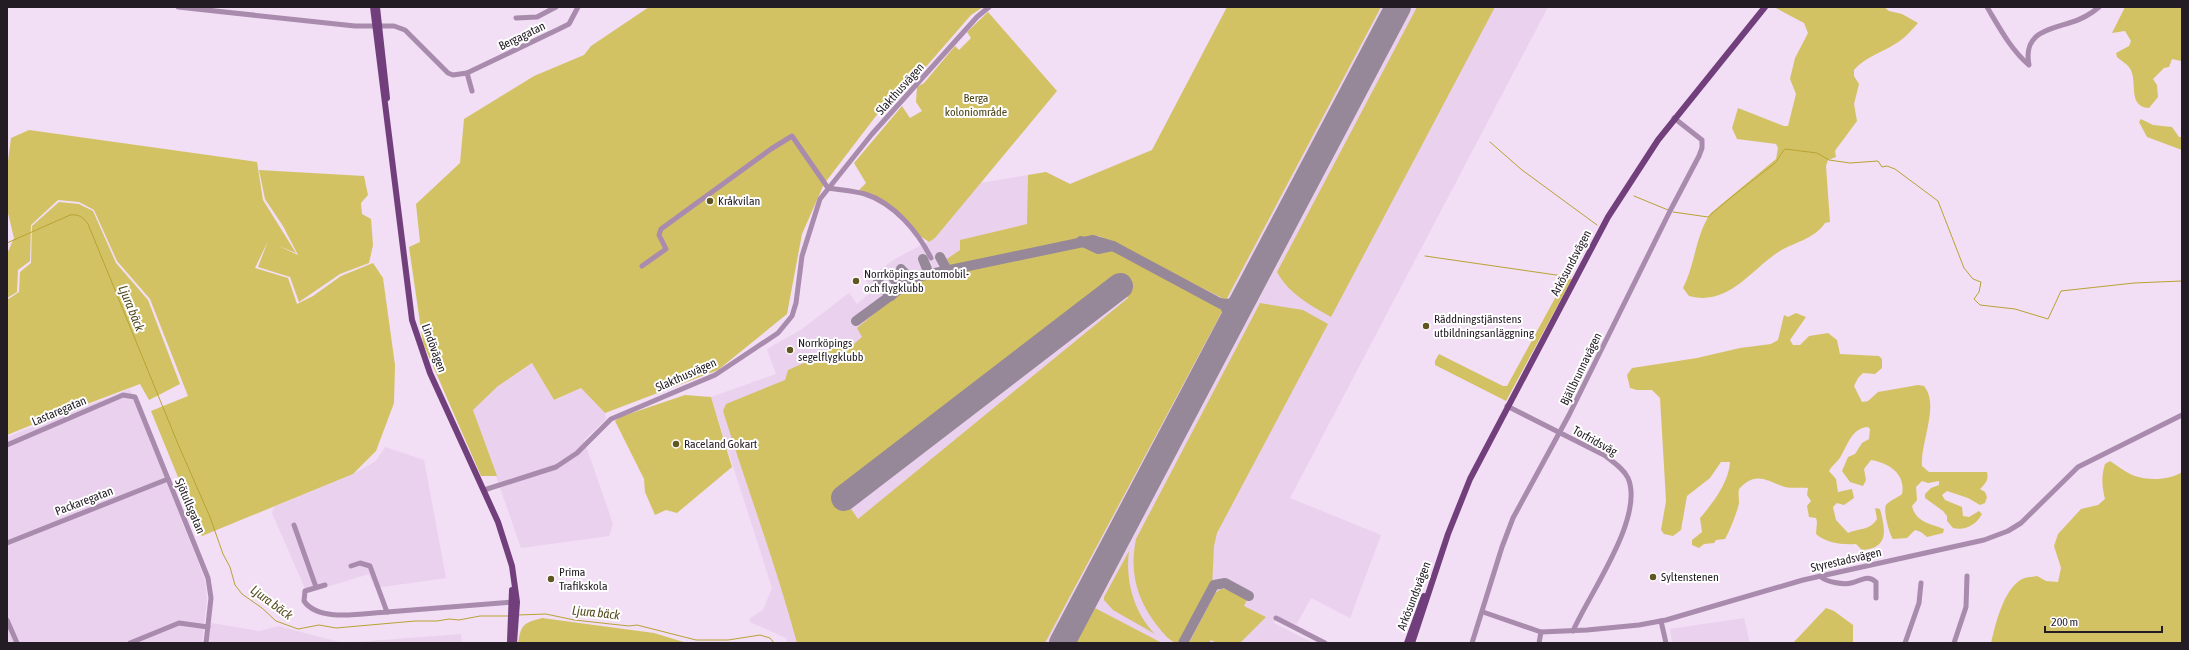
<svg xmlns="http://www.w3.org/2000/svg" width="2189" height="650" viewBox="0 0 2189 650" font-family="'Asap Condensed',sans-serif">
<style>
.built{fill:#ead1ee}
.green{fill:#d3c264;fill-rule:evenodd}
.lines{fill:none;stroke-linecap:round;stroke-linejoin:round}
.stream{stroke:#b7a333;stroke-width:1}
.taxiway{stroke:#968898;stroke-width:10}
.runway{stroke:#968898;stroke-width:26}
.minor{stroke:#a88bad;stroke-width:5}
.major{stroke:#713f7b;stroke-width:6}
.poi-dot{fill:#605622;stroke:#fff;stroke-width:1.5}
.labels{text-anchor:middle;stroke-width:4;stroke-linejoin:round;paint-order:stroke}
.street-label{font-size:12px;fill:#231c24;stroke:#fff}
.park-label{font-size:12px;fill:#4b4216;stroke:#fff}
.poi-label{font-size:12px;fill:#231c24;stroke:#fff;text-anchor:start}
.water-label{font-size:13px;font-style:italic;fill:#544b1f;stroke:#fff}
</style>
<rect width="100%" height="100%" fill="#f2def5"/>
<g class="built">
<polygon points="1227,7 1548,7 1290,498 1381,535 1350,618 1311,598 1296,625 1277,616 1274,623 1313,643 788,643 786,638 750,622 750,618 763,610 772,588 711,397 776,374 767,349 802,329 849,293 857,304 874,290 866,281 893,260 935,238 980,183 1046,172 1070,184 1152,150"/>
<polygon points="533,363 554,401 581,388 605,413 606,419 584,440 613,524 609,536 521,548 473,410 498,386"/>
<polygon points="130,389 205,580 207,600 202,643 7,643 7,437"/>
<polygon points="385,447 424,460 446,578 375,588 369,574 307,593 272,513 274,507 353,474 376,461"/>
<polygon points="1744,618 1750,643 1672,643 1670,629"/>
<polygon points="211,623 259,631 278,626 343,643 461,634 462,643 208,643"/>
</g>
<g class="green">
<polygon points="649,7 983,7 971,15 904,92 879,104 879,112 824,184 802,234 787,314 718,370 605,413 581,388 554,400 532,363 498,386 473,410 497,476 481,476 423,343 409,247 420,242 416,204 460,163 464,119 534,76 584,55 591,46"/>
<polygon points="1227,7 1381,7 1226,300 1099,236 950,266 947,259 960,250 960,240 1027,224 1028,175 1046,172 1070,184 1152,150"/>
<path d="M 1417,7 L 1495,7 L 1331,317 C 1310,305 1289,294 1277,272 Z"/>
<path d="M 1774,7 L 1884,7 L 1889,11 L 1902,14 L 1918,23 C 1911,31 1904,39 1895,44 C 1881,53 1865,57 1854,70 L 1854,76 L 1859,84 L 1854,104 L 1857,121 L 1837,148 L 1835,151 L 1836,157 L 1828,160 L 1826,166 L 1830,222 L 1825,223 C 1813,241 1789,243 1774,255 C 1748,274 1726,306 1689,296 L 1683,288 C 1695,265 1696,233 1711,213 L 1776,159 L 1778,148 L 1776,144 L 1737,139 L 1732,128 L 1738,108 L 1784,126 L 1788,126 L 1796,94 L 1790,79 L 1795,58 L 1808,33 L 1804,23 Z"/>
<path d="M 2125,7 L 2182,7 L 2182,70 L 2181,61 L 2172,59 L 2169,67 L 2164,68 L 2153,79 L 2157,85 L 2158,97 L 2149,108 C 2126,107 2139,79 2129,67 C 2126,63 2120,60 2117,57 L 2116,53 L 2129,46 L 2131,41 L 2125,31 L 2112,33 Z"/>
<polygon points="988,12 1057,91 935,238 929,242 917,234 901,217 859,190 866,183 854,163 902,106 910,118 922,111 916,102 917,87 924,83 955,46 959,50 971,38 967,32"/>
<polygon points="2141,119 2153,125 2172,127 2179,137 2182,137 2182,150 2147,137 2139,122"/>
<polygon points="29,130 257,162 263,200 296,253 277,245 298,255 283,226 265,199 259,170 364,176 368,195 361,203 362,214 371,219 373,245 369,263 340,274 299,302 290,277 258,267 268,241 255,268 288,278 297,304 313,296 341,276 373,263 383,278 395,365 394,403 376,451 353,474 202,536 151,411 188,396 150,299 117,261 94,210 79,202 58,200 31,225 30,261 18,270 17,292 7,298 7,254 14,238 7,209 7,169 11,138"/>
<polygon points="59,202 79,204 93,211 116,263 148,300 180,384 149,400 140,384 34,424 17,409 34,424 7,435 7,300 19,292 20,272 31,263 32,226"/>
<path d="M 1083,246 L 1095,251 L 1114,250 L 1158,271 L 1224,308 L 1045,643 L 797,643 C 776,565 747,488 723,411 L 726,404 L 785,380 L 788,370 L 827,353 L 837,340 L 847,350 L 862,337 L 857,328 L 905,288 L 920,279 ZM 1114,278 L 1128,298 L 858,519 L 838,490 Z"/>
<polygon points="1566,278 1572,279 1506,401 1435,365 1435,361 1439,354 1503,386 1507,386"/>
<path d="M 1260,303 L 1303,310 L 1328,324 L 1217,533 L 1214,546 L 1212,588 L 1209,587 L 1178,643 C 1171,643 1163,633 1159,628 C 1137,601 1129,573 1136,539 Z"/>
<path d="M 1796,313 L 1806,317 L 1790,340 L 1793,345 L 1800,345 L 1809,336 L 1828,333 L 1837,340 L 1840,354 L 1879,356 L 1882,359 L 1882,368 L 1875,374 L 1863,373 L 1858,378 L 1854,386 L 1862,402 L 1868,401 L 1878,392 L 1918,385 L 1924,386 C 1940,405 1920,443 1922,466 L 1929,472 L 1987,472 C 1989,480 1985,484 1980,489 L 1985,492 L 1987,497 L 1985,503 L 1980,505 L 1968,498 L 1947,491 L 1942,495 L 1945,500 L 1962,507 L 1963,516 L 1969,517 L 1979,511 L 1982,514 C 1976,525 1965,531 1953,528 L 1947,521 L 1947,516 L 1943,511 L 1925,498 L 1925,494 L 1931,488 L 1939,485 L 1939,481 L 1928,483 L 1922,481 L 1916,487 L 1917,500 L 1912,506 C 1916,523 1932,524 1944,529 L 1943,533 L 1927,537 L 1921,532 L 1915,530 L 1907,538 L 1893,539 C 1889,534 1883,510 1886,505 C 1889,501 1897,498 1902,494 C 1906,474 1889,463 1871,460 L 1864,469 L 1866,480 L 1863,486 L 1850,482 L 1842,471 L 1848,457 L 1855,454 L 1862,443 L 1869,439 L 1870,429 L 1868,427 C 1852,428 1848,444 1841,456 C 1838,462 1832,465 1829,471 L 1836,479 L 1838,492 L 1852,489 L 1854,498 L 1844,505 L 1837,503 L 1833,507 L 1836,520 L 1848,533 C 1858,528 1870,531 1877,519 L 1875,508 L 1880,509 C 1885,529 1890,548 1862,550 L 1856,544 C 1842,545 1826,543 1816,534 L 1817,522 L 1816,518 L 1809,517 L 1807,506 L 1811,501 L 1807,495 L 1808,488 C 1800,487 1789,489 1782,486 C 1764,479 1755,472 1739,489 C 1738,494 1739,497 1739,502 C 1739,508 1728,535 1725,539 L 1716,540 L 1714,543 L 1704,544 L 1699,548 L 1692,545 L 1692,540 L 1702,532 L 1700,518 C 1713,503 1729,482 1730,462 L 1721,462 L 1710,478 L 1687,496 L 1681,530 L 1673,536 L 1664,534 L 1661,530 L 1666,501 L 1660,398 L 1652,390 L 1637,390 L 1630,388 L 1627,375 L 1632,368 L 1697,358 L 1740,348 L 1771,344 L 1778,340 L 1784,315 L 1788,317 Z"/>
<polygon points="685,395 711,397 732,467 677,513 666,510 655,515 645,492 644,479 615,421 620,417"/>
<path d="M 2110,461 C 2118,466 2126,473 2135,476 C 2148,481 2171,480 2182,472 L 2182,643 L 1991,643 C 1996,623 2003,590 2022,579 C 2026,577 2032,577 2037,576 L 2046,581 L 2058,582 L 2061,568 L 2054,546 L 2058,534 L 2081,509 L 2098,505 L 2105,499 C 2102,487 2101,476 2105,464 Z"/>
<path d="M 1129,551 C 1125,580 1134,613 1155,634 L 1113,610 L 1104,600 L 1104,597 Z"/>
<polygon points="1221,589 1231,589 1248,598 1244,606 1266,617 1240,643 1217,643 1211,640 1209,643 1189,643 1215,593"/>
<polygon points="1095,608 1162,643 1076,643"/>
<polygon points="1826,608 1834,611 1853,625 1853,643 1793,643"/>
<path d="M 542,618 L 654,633 L 687,643 L 518,643 C 521,624 524,623 542,618 Z"/>
</g>
<g class="lines">
<g class="stream">
<polyline points="1490,142 1522,170 1597,225"/>
<polyline points="1634,196 1668,210"/>
<path d="M 1673,212 L 1708,217 C 1729,198 1752,181 1775,163 C 1776,163 1781,153 1785,149 L 1817,153 L 1829,160 L 1850,163 L 1878,161 L 1882,167 L 1887,166 L 1895,169 L 1938,201 L 1964,268 L 1973,279 L 1981,282 L 1979,292 L 1974,299 L 1980,305 L 2015,309 L 2048,319 L 2061,291 L 2134,283 L 2182,281"/>
<path d="M 7,243 L 70,215 C 79,214 83,217 88,224 L 178,444 L 210,517 L 223,554 L 230,567 L 235,585 L 242,594 L 262,608 L 276,621 L 298,629 L 319,625 L 336,628 L 415,621 L 437,621 L 449,619 L 459,620 L 480,616 L 509,616"/>
<polyline points="1425,256 1570,277"/>
<polyline points="518,615 546,614 574,620 629,626 637,625 696,640 728,640 760,635 770,638 774,643"/>
</g>
<g class="taxiway">
<polyline points="1081,241 1098,249 1113,246"/>
<polyline points="940,257 947,270"/>
<polyline points="923,259 929,274"/>
<polyline points="901,269 911,280"/>
<polyline points="891,275 901,288"/>
<polyline points="878,282 891,296"/>
<path d="M 1221,303 C 1239,308 1248,289 1255,277"/>
<polyline points="856,321 916,277 1093,240 1113,246 1225,306 1230,319 1220,343"/>
<polyline points="1183,643 1214,585 1225,583 1249,596"/>
</g>
<g class="runway">
<polyline points="844,498 1120,286"/>
<polyline points="1062,643 1398,7"/>
</g>
<g class="minor">
<polyline points="178,7 355,26 394,26 405,30 448,73 453,75 467,73 559,29 569,24 578,7"/>
<path d="M 1987,7 C 1999,27 2011,50 2029,65 C 2023,34 2046,30 2069,23 C 2080,20 2091,14 2099,7"/>
<polyline points="516,18 537,17 556,7"/>
<polyline points="467,73 472,91"/>
<path d="M 642,266 L 666,249 L 659,235 L 661,229 L 771,149 L 792,136 L 828,188 C 840,190 853,191 865,194 C 894,203 918,232 931,258"/>
<path d="M 1507,406 L 1604,455 C 1613,462 1623,468 1628,478 C 1645,517 1589,594 1573,631"/>
<polyline points="7,445 123,395 135,397 208,578 211,598 206,643"/>
<polyline points="484,490 556,467 577,453 611,419 715,375 778,333 792,316 796,303 802,256 820,199 872,134 977,17 989,7"/>
<polyline points="294,525 316,587"/>
<polyline points="7,543 168,479"/>
<polyline points="351,566 360,563 370,566 387,612 512,602"/>
<path d="M 1820,576 C 1825,582 1844,585 1851,583 C 1861,581 1867,574 1876,582 L 1876,598"/>
<path d="M 325,585 L 305,591 L 304,601 C 319,623 364,613 387,612"/>
<polyline points="1483,612 1541,632 1587,630 1639,625 1666,620 1803,580 1984,540 2008,531 2021,523 2078,467 2182,415"/>
<polyline points="1276,618 1325,643"/>
<polyline points="7,620 17,643"/>
<polyline points="1661,621 1666,643"/>
<polyline points="130,643 179,623 208,627"/>
<polyline points="1472,643 1502,547 1513,518 1569,415 1670,211 1699,156 1702,148 1702,140 1674,118"/>
<polyline points="1539,643 1541,632"/>
<polyline points="1905,643 1919,603 1921,583"/>
<polyline points="1954,643 1966,607 1967,576"/>
</g>
<g class="major">
<polyline points="373,7 412,320 430,373 498,522 512,566 517,602 514,643"/>
<polyline points="377,7 387,98"/>
<polyline points="510,641 512,590"/>
<polyline points="1407,643 1424,596"/>
<polyline points="1412,643 1448,534 1470,479 1608,217 1658,140 1765,7"/>
</g>
</g>
<g class="poi-dot">
<circle cx="710" cy="201" r="4"/>
<circle cx="856" cy="281" r="4"/>
<circle cx="1426" cy="326" r="4"/>
<circle cx="790" cy="350" r="4"/>
<circle cx="676" cy="444" r="4"/>
<circle cx="1653" cy="577" r="4"/>
<circle cx="551" cy="579" r="4"/>
</g>
<g class="labels">
<g class="street-label">
<text transform="translate(522 36) rotate(-26)" y="4">Bergagatan</text>
<text transform="translate(900 89) rotate(-48)" y="4">Slakthusvägen</text>
<text transform="translate(1571 263) rotate(-62)" y="4">Arkösundsvägen</text>
<text transform="translate(434 348) rotate(70)" y="4">Lindövägen</text>
<text transform="translate(1581 369) rotate(-64)" y="4">Bjällbrunnavägen</text>
<text transform="translate(686 375) rotate(-24)" y="4">Slakthusvägen</text>
<text transform="translate(59 411) rotate(-23)" y="4">Lastaregatan</text>
<text transform="translate(1595 441) rotate(29)" y="4">Torfridsväg</text>
<text transform="translate(84 501) rotate(-21)" y="4">Packaregatan</text>
<text transform="translate(190 506) rotate(67)" y="4">Sjötullsgatan</text>
<text transform="translate(1846 560) rotate(-13)" y="4">Styrestadsvägen</text>
<text transform="translate(1414 596) rotate(-69)" y="4">Arkösundsvägen</text>
</g>
<g class="park-label">
<text x="976" y="102">Berga<tspan x="976" dy="14">koloniområde</tspan></text>
</g>
<g class="poi-label">
<text x="718" y="205">Kråkvilan</text>
<text x="864" y="278">Norrköpings automobil-<tspan x="864" dy="14">och flygklubb</tspan></text>
<text x="1434" y="323">Räddningstjänstens<tspan x="1434" dy="14">utbildningsanläggning</tspan></text>
<text x="798" y="347">Norrköpings<tspan x="798" dy="14">segelflygklubb</tspan></text>
<text x="684" y="448">Raceland Gokart</text>
<text x="559" y="576">Prima<tspan x="559" dy="14">Trafikskola</tspan></text>
<text x="1661" y="581">Syltenstenen</text>
</g>
<g class="water-label">
<text transform="translate(132 308) rotate(68)" y="5">Ljura bäck</text>
<text transform="translate(272 602) rotate(36)" y="5">Ljura bäck</text>
<text transform="translate(596 612) rotate(6)" y="5">Ljura bäck</text>
</g>
</g>
<rect width="2189" height="650" fill="none" stroke="#231c24" stroke-width="16"/>
<path d="M2045 626v6h117v-6" fill="none" stroke="#231c24" stroke-width="2"/>
<text x="2051" y="626" font-size="12" fill="#231c24" stroke="#ffffff" stroke-width="3" paint-order="stroke">200 m</text>
</svg>
